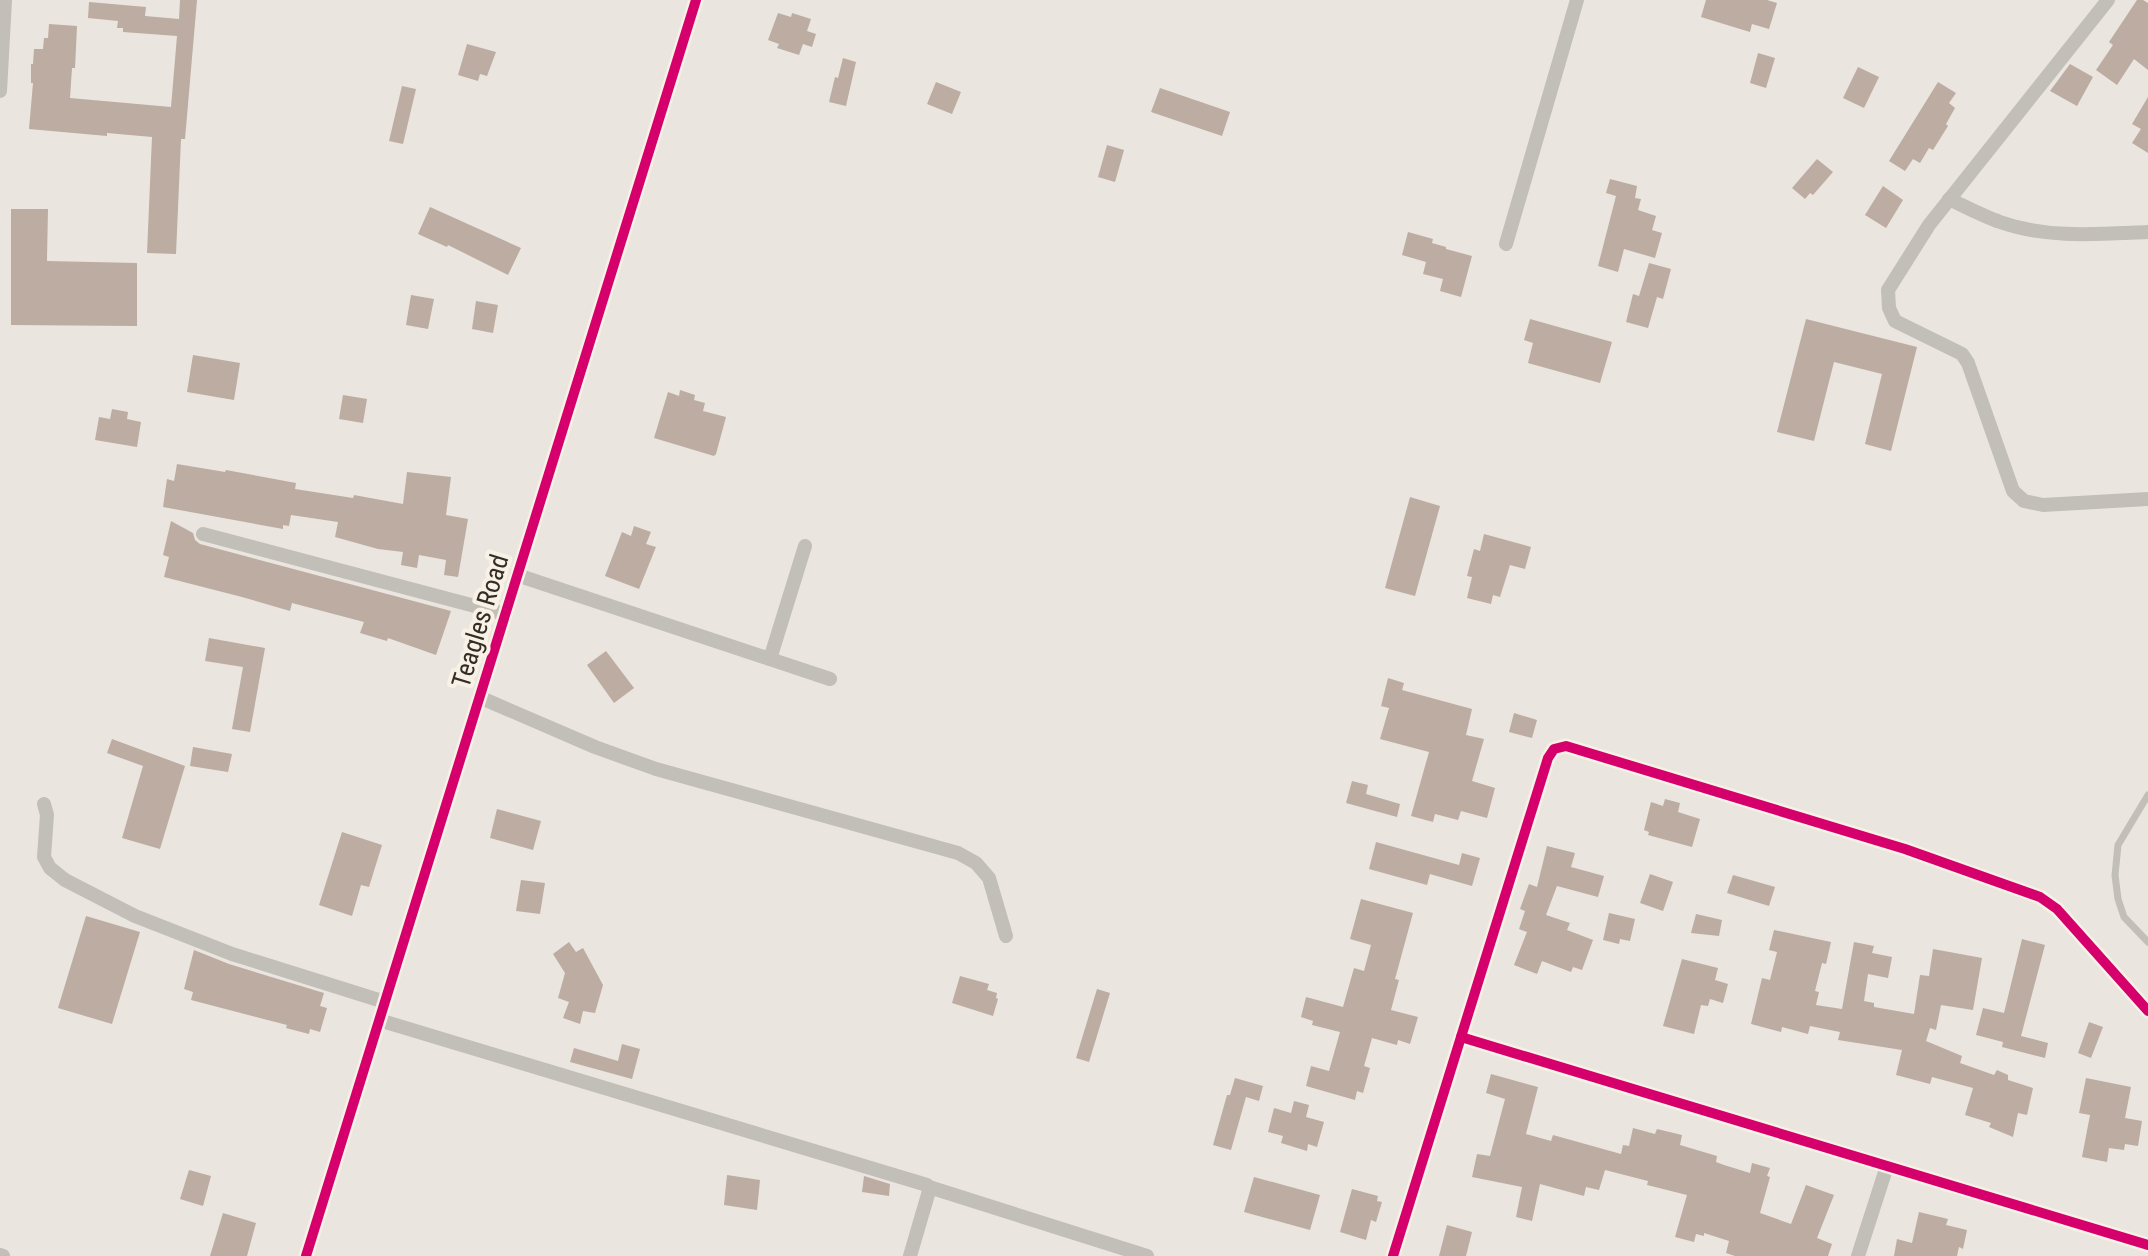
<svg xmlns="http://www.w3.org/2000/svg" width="2148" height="1256" viewBox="0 0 2148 1256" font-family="'Roboto Condensed',sans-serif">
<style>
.building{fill:#bcaca2}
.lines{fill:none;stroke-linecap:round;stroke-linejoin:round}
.service{stroke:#c2beb8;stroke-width:7}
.minor{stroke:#c2beb8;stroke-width:14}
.cycleway-casing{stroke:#f7f1e6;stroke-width:15}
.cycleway{stroke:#d6006c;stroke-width:10}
.labels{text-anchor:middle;stroke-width:8;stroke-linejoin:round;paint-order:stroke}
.street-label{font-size:26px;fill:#332c27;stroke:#f7f1e6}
</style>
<rect width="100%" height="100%" fill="#eae6df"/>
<g class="building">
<polygon points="180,0 197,0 185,139 181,139 176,254 147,253 152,137 107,133 107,136 29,129 33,83 31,83 31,64 33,64 34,49 43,49 44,38 48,38 49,24 77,26 75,68 72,68 70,98 171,107 177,36 123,32 123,28 117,28 118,21 88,18 89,2 146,7 145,16 179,19"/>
<polygon points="1706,0 1767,0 1777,3 1769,29 1752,24 1750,32 1701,17"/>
<polygon points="2137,0 2143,0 2148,3 2148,70 2134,59 2117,85 2096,70 2113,45 2109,42"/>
<polygon points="778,13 791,17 792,13 811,19 807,31 816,34 812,47 803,44 799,55 777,48 779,44 768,40"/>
<polygon points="467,44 496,52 487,76 480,74 478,81 458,75"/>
<polygon points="1758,53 1775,58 1766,88 1750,83"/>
<polygon points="843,58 856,62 846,106 829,102 835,77 838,78"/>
<polygon points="2070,64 2093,77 2077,106 2050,91"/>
<polygon points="1858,67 1879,77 1864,108 1843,98"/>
<polygon points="936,82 961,92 952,114 927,104"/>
<polygon points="1938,82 1956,93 1949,103 1955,108 1946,124 1948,126 1933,150 1929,148 1920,163 1913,159 1905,171 1889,161"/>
<polygon points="402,86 416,89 403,144 389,141"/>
<polygon points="1160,88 1230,112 1222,136 1151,112"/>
<polygon points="2148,97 2148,153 2132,143 2141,129 2132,124"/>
<polygon points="1107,145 1124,150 1115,182 1098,177"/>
<polygon points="1817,159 1833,172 1813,195 1810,193 1805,199 1792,188"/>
<polygon points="1610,179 1637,186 1635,198 1641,199 1638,210 1656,216 1652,230 1662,233 1655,258 1624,249 1618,272 1598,266 1616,196 1606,193"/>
<polygon points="1883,186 1903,200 1886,228 1865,215"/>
<polygon points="430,207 521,248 508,275 448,245 447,247 418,234"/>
<polygon points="11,209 48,209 47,261 137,263 137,326 11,325"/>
<polygon points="1408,232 1433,239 1432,243 1446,247 1446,249 1472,256 1461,297 1440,291 1443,279 1423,274 1426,262 1402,255"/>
<polygon points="1649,263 1671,269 1663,299 1657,297 1648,328 1626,322 1633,294 1639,296"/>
<polygon points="411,295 434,299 428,329 406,325"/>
<polygon points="476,301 498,305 493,333 472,329"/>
<polygon points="1530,319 1612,342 1600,383 1528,363 1533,343 1524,340"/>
<polygon points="1806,319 1917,347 1891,451 1865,444 1882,374 1834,362 1814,441 1777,432"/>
<polygon points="193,355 240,363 234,400 187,392"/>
<polygon points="680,390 695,395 694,400 705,403 703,411 726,417 716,454 714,456 654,438 668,392 679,396"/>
<polygon points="343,395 367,399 363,423 339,419"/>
<polygon points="112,409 128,412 127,419 141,422 137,447 95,440 99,417 110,419"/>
<polygon points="177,464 225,472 226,470 296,483 295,489 353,498 354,495 403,504 407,472 451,477 446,515 468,519 458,577 444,575 446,560 419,555 417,568 401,565 403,552 378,549 335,537 338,522 291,515 289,526 283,525 283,529 163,507 167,479 174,481"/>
<polygon points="1410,497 1440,506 1415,596 1385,588"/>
<polygon points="171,521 193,533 195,540 200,544 451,611 436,655 388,638 387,641 360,633 364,622 292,603 290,611 242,597 164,577 169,557 163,555"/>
<polygon points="634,526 651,532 646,544 656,547 639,589 605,576 622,532 631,536"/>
<polygon points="1484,534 1531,547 1525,569 1510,565 1500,597 1493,595 1491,604 1467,598 1472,577 1467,576 1474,549 1480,551"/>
<polygon points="209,638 265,648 250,732 232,729 243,667 205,661"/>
<polygon points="606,651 634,688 614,703 587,665"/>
<polygon points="1388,678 1404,683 1402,690 1472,709 1466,735 1484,739 1472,781 1495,788 1487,818 1461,811 1458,820 1435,814 1433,822 1411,816 1429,752 1380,739 1389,708 1381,706"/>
<polygon points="1514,713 1537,720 1532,738 1509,732"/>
<polygon points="112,739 185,766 160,849 122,838 143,766 107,753"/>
<polygon points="193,747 232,754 228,772 190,766"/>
<polygon points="1352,781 1368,785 1366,794 1400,804 1397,817 1346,803"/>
<polygon points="1665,799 1680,803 1678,812 1700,819 1692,847 1648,835 1649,832 1644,830 1651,802 1663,806"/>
<polygon points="497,809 541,821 533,850 490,838"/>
<polygon points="342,832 382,845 369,887 361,885 352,916 319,905"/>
<polygon points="1376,842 1459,865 1462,853 1480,858 1472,886 1430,874 1427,885 1369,869"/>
<polygon points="1547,846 1575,853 1571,867 1604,876 1598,897 1557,886 1546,915 1570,923 1567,930 1593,940 1582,970 1573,967 1571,972 1542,961 1537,974 1514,965 1527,932 1519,929 1525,911 1520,909 1529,884 1537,887"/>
<polygon points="1650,874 1673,882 1663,911 1640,903"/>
<polygon points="1733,875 1775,887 1769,906 1727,893"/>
<polygon points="521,880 545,883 540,914 516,911"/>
<polygon points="1361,899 1413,913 1395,979 1399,980 1391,1010 1418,1017 1410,1044 1398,1040 1397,1045 1372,1038 1364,1066 1370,1068 1363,1093 1357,1091 1355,1100 1306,1086 1311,1066 1329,1071 1340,1032 1312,1025 1313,1021 1301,1017 1306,997 1343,1007 1354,968 1364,971 1371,945 1350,939"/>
<polygon points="1609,913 1635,919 1630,941 1620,939 1619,944 1603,940"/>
<polygon points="1696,914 1722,920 1719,936 1691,933"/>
<polygon points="86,916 140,932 112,1024 58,1008"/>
<polygon points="1774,930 1831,942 1826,964 1822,963 1815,991 1819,992 1816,1005 1842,1009 1854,942 1874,946 1872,953 1892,957 1888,978 1868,974 1864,1001 1874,1003 1874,1007 1914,1014 1920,975 1929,976 1933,949 1982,958 1973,1010 1941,1005 1936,1030 1930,1028 1926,1041 1962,1056 1960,1063 1994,1075 1997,1070 2008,1075 2008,1080 2033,1088 2027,1115 2018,1113 2013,1137 1989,1127 1991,1123 1965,1115 1973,1088 1932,1077 1930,1084 1896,1075 1902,1050 1838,1040 1840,1032 1810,1026 1808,1034 1782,1027 1781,1032 1751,1024 1762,978 1770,980 1777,952 1769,950"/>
<polygon points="2022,939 2045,945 2021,1036 2048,1043 2045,1058 2002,1047 2003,1042 1976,1035 1983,1008 2004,1013"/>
<polygon points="569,942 576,952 583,948 603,985 595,1013 583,1011 580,1024 563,1018 569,1002 558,998 565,973 553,954"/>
<polygon points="194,950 229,964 324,993 320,1006 327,1008 320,1032 310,1029 309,1034 286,1028 287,1025 191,1000 193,992 184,989"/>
<polygon points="1682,959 1718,968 1715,980 1728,984 1723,1003 1710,999 1708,1006 1701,1005 1694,1034 1663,1026"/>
<polygon points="960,976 989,984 987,990 997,993 996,998 998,999 993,1016 952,1003"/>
<polygon points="1097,989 1110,993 1089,1062 1076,1058"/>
<polygon points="2089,1022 2103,1027 2091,1058 2078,1053"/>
<polygon points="622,1044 640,1049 632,1079 570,1062 574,1048 618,1061"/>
<polygon points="1491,1074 1538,1087 1526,1134 1551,1141 1553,1135 1621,1154 1623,1145 1629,1146 1633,1128 1655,1134 1657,1129 1682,1135 1680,1145 1717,1156 1716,1162 1724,1165 1750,1173 1752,1163 1770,1168 1767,1176 1770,1177 1760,1213 1791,1224 1806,1185 1834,1195 1817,1238 1832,1244 1828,1256 1735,1256 1726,1253 1729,1241 1704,1233 1704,1236 1696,1234 1694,1242 1675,1237 1687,1195 1647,1185 1648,1181 1605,1170 1599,1190 1586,1187 1584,1196 1540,1184 1532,1221 1516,1217 1522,1187 1472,1177 1477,1154 1490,1156 1505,1099 1486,1093"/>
<polygon points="1235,1078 1263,1086 1259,1101 1246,1097 1231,1150 1213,1145 1227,1095 1230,1095"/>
<polygon points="2086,1078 2131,1087 2125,1118 2142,1121 2138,1146 2125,1144 2124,1150 2109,1148 2107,1162 2082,1157 2090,1115 2079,1113"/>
<polygon points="1294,1101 1309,1105 1306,1117 1324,1122 1317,1147 1308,1144 1307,1151 1281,1143 1283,1136 1268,1132 1274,1108 1291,1113"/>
<polygon points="189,1170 211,1176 203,1206 180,1199"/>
<polygon points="727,1175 760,1180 757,1210 724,1205"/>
<polygon points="864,1176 890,1184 889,1196 862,1192"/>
<polygon points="1254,1177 1320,1195 1310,1230 1244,1212"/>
<polygon points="1352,1189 1378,1196 1377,1201 1382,1202 1376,1222 1371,1220 1366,1240 1340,1232"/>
<polygon points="1919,1212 1948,1219 1946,1225 1967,1230 1963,1249 1959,1247 1957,1256 1894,1256 1897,1239 1912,1243"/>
<polygon points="223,1213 256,1223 247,1256 210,1256"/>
<polygon points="1447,1225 1472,1232 1466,1256 1439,1256"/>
</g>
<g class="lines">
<polyline class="service" points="2148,795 2118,845 2115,875 2118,899 2124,917 2148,942"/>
<g class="minor">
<polyline points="2108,0 1929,225 1888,290 1889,308 1895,321 1962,354 1968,363 2013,491 2024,501 2043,505 2148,499"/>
<polyline points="0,91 5,0"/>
<path d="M 1949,199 C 1966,207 1983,216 2000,222 C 2048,239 2099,234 2148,232"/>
<polyline points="1506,244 1577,0"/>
<polyline points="203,534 505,614"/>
<polyline points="517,575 830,679"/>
<polyline points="770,659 805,546"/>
<polyline points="479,697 595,747 656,769 958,853 976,863 989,878 1006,936"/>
<polyline points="44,804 47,815 44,857 50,868 65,880 135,916 232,954 385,1002"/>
<polyline points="379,1020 927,1185 929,1191 910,1256"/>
<polyline points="1461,1037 1548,758 1554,749 1566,746 1905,849 2040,897 2057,909 2148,1011"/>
<polyline points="929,1187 1147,1256"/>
<polyline points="0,1255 3,1256"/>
<polyline points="306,1256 696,0"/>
<polyline points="1393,1256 1461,1037 2148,1245"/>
<polyline points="1858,1256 1887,1166"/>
</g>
<defs>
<g id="cycleway">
<polyline points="1461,1037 1548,758 1554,749 1566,746 1905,849 2040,897 2057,909 2148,1011"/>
<polyline points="306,1256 696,0"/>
<polyline points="1393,1256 1461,1037 2148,1245"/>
</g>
</defs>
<use href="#cycleway" class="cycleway-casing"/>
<use href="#cycleway" class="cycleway"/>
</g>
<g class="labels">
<g class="street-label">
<text transform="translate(480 621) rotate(-73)" y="9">Teagles Road</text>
</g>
</g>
</svg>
